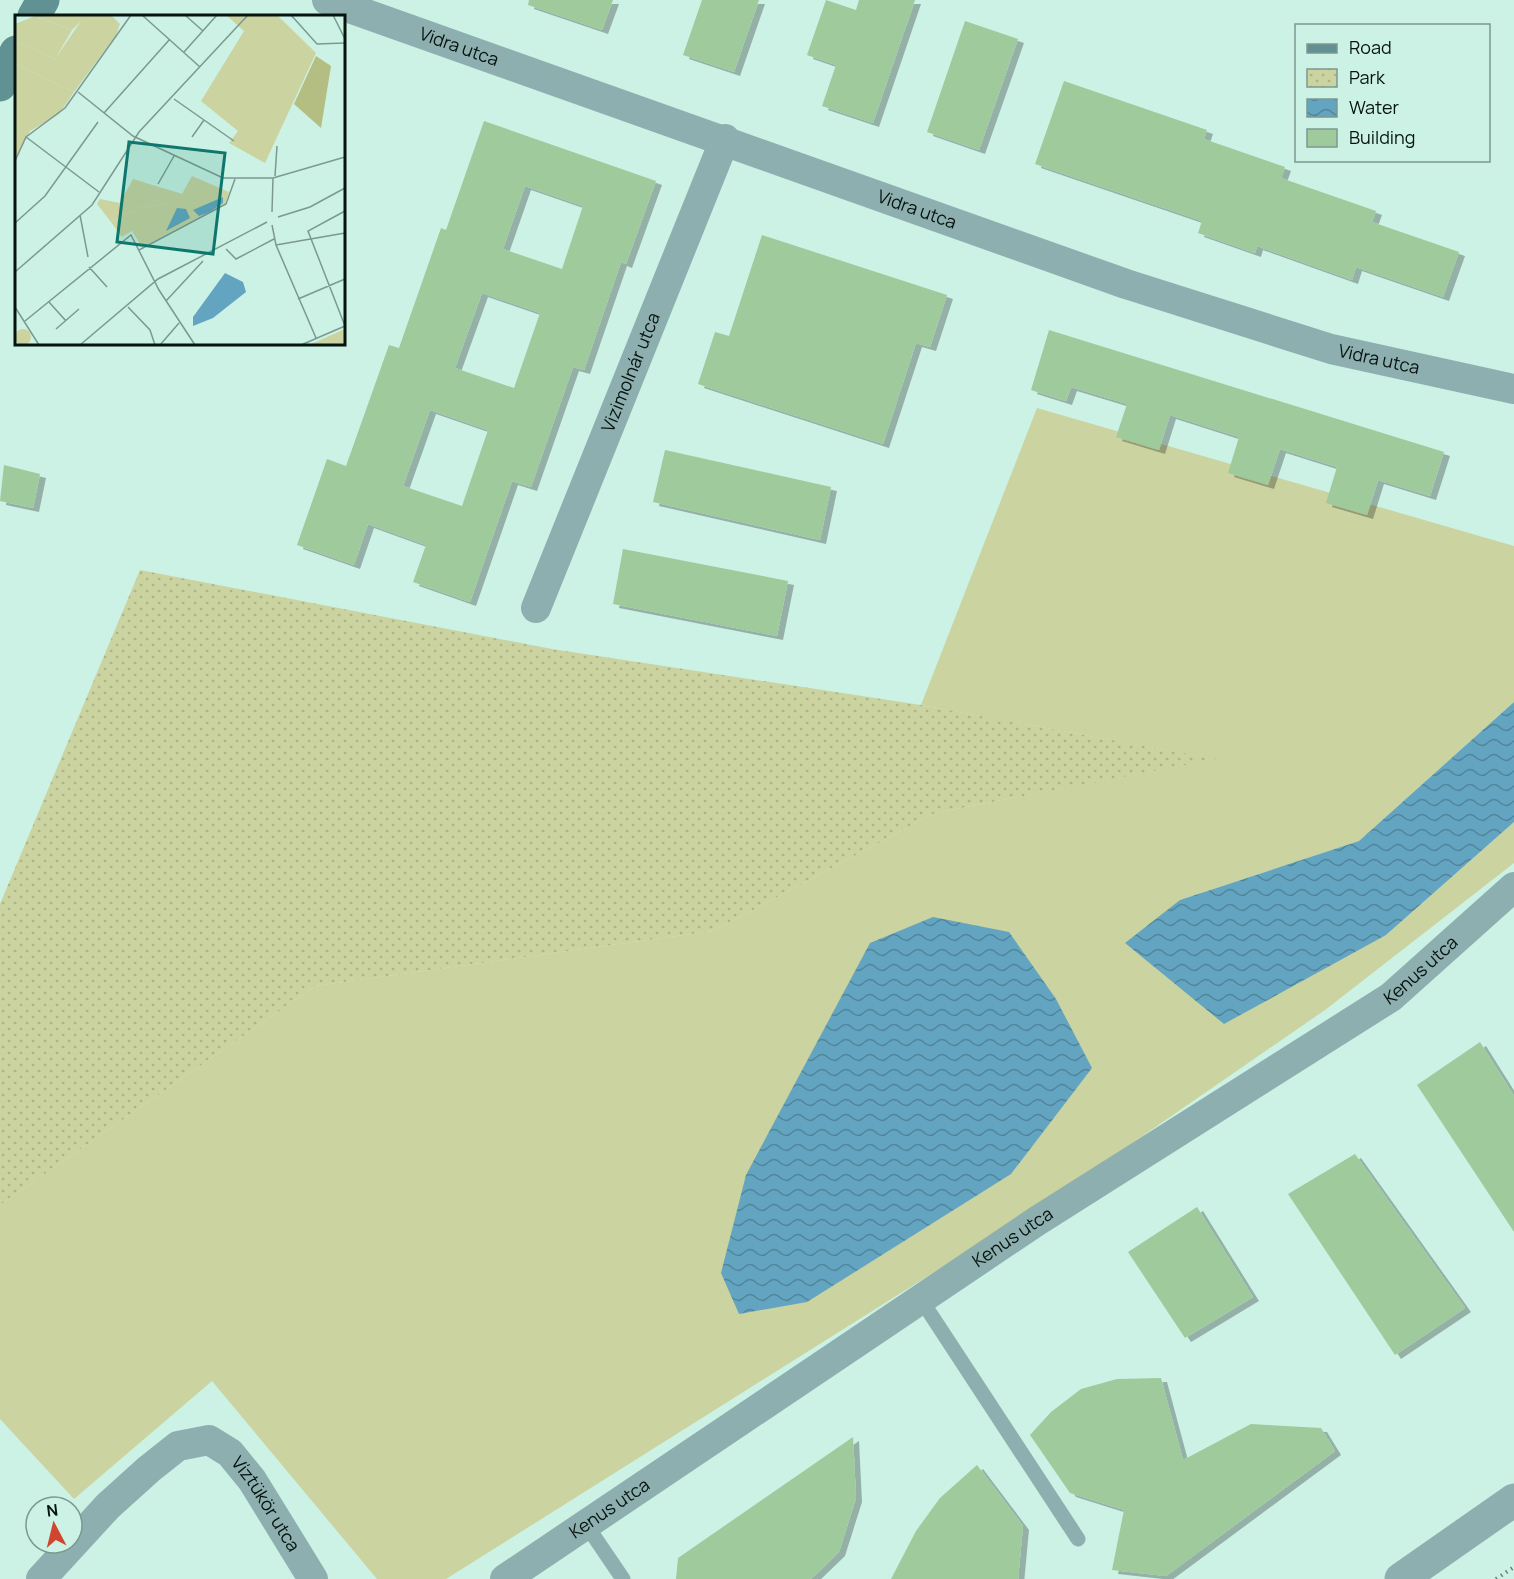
<svg xmlns="http://www.w3.org/2000/svg" width="1514" height="1579" viewBox="0 0 1514 1579" font-family="Manrope,sans-serif">
<style>
.grass{fill:#cbd3a0}
.park{fill:url(#park-dots)}
.water{fill:url(#water-waves)}
.building{fill:#9eca9c;fill-rule:evenodd;filter:url(#shadow)}
.lines{fill:none;stroke-linecap:round;stroke-linejoin:round}
.path{stroke:#6a847b;stroke-width:4;stroke-dasharray:1.5 4.5;stroke-linecap:butt}
.service{stroke:#8eafb0;stroke-width:15}
.minor{stroke:#8eafb0;stroke-width:30}
.tertiary{stroke:#8eafb0;stroke-width:33}
.secondary{stroke:#609294;stroke-width:33}
.labels{text-anchor:middle;stroke-width:4.5;stroke-linejoin:round;paint-order:stroke}
.street-label{font-size:18px;fill:#06130f;stroke:#cbf2e4}
.inset-road{fill:none;stroke:#7c998f;stroke-width:1.5}
.view{fill:#0f766e;fill-opacity:0.15;stroke:#0f766e;stroke-width:3}
.inset-edge{fill:none;stroke:#06130f;stroke-width:3}
</style>
<defs>
<pattern id="park-dots" width="8" height="8" patternUnits="userSpaceOnUse" patternTransform="scale(1.5)"><rect width="8" height="8" fill="#cbd3a0"/><path d="M2 2h.1M6 6h.1" fill="none" stroke="#adb489" stroke-width="1.8" stroke-linecap="round"/></pattern>
<pattern id="water-waves" width="16" height="10" patternUnits="userSpaceOnUse" patternTransform="scale(1.5)"><rect width="16" height="10" fill="#63a5c1"/><path d="M0 5q4-4 8 0t8 0" fill="none" stroke="#50859b"/></pattern>
<filter id="shadow"><feDropShadow dx="6" dy="4" stdDeviation="0" flood-color="#0004"/></filter>
</defs>
<rect width="100%" height="100%" fill="#cbf2e4"/>
<polygon class="grass" points="1037,408 1514,546 1514,702 1359,841 1180,900 1386,935 1514,822 1514,863 1325,1010 1060,1193 446,1579 377,1579 212,1381 74,1499 0,1419 0,1205 315,986 713,931 935,813 1214,759 921,705"/>
<polygon class="park" points="140,570 552,649 921,705 1216,759 935,813 713,931 315,986 0,1205 0,904"/>
<g class="water">
<polygon points="1514,702 1514,822 1386,935 1224,1024 1125,943 1180,900 1359,841"/>
<polygon points="933,917 1009,932 1056,999 1092,1068 1011,1174 807,1302 739,1314 721,1273 746,1175 870,943"/>
</g>
<g class="building">
<polygon points="529,0 613,0 602,30 528,5"/>
<polygon points="702,0 759,0 734,72 683,55"/>
<polygon points="826,0 856,10 859,0 915,0 873,123 822,106 836,65 807,55"/>
<polygon points="965,21 1018,39 979,150 927,132"/>
<polygon points="1064,81 1207,130 1204,139 1285,167 1281,178 1376,211 1372,222 1459,252 1443,297 1356,267 1352,280 1257,246 1255,253 1198,233 1202,221 1035,164"/>
<path d="M 484,121 L 656,181 L 626,264 L 621,262 L 584,370 L 573,367 L 531,487 L 512,481 L 470,602 L 413,582 L 426,545 L 368,524 L 354,565 L 297,545 L 327,459 L 346,466 L 389,345 L 399,348 L 441,228 L 446,230 ZM 525,186 L 583,206 L 562,269 L 503,249 ZM 482,293 L 540,313 L 514,388 L 455,368 ZM 430,410 L 488,430 L 462,506 L 403,486 Z"/>
<polygon points="762,235 947,295 930,347 916,343 883,444 698,384 715,332 729,336"/>
<polygon points="1049,330 1444,452 1430,496 1378,480 1367,515 1326,503 1337,467 1280,449 1268,485 1228,473 1239,437 1170,415 1159,450 1116,437 1127,404 1071,387 1066,401 1031,390"/>
<polygon points="665,450 831,487 820,540 653,502"/>
<polygon points="4,465 40,474 33,508 0,501"/>
<polygon points="623,549 788,581 777,636 613,604"/>
<polygon points="1480,1042 1514,1096 1514,1232 1417,1085"/>
<polygon points="1355,1154 1465,1308 1395,1355 1288,1194"/>
<polygon points="1197,1207 1253,1297 1185,1338 1128,1252"/>
<polygon points="1161,1378 1183,1460 1251,1424 1321,1428 1335,1451 1166,1576 1112,1570 1124,1510 1070,1493 1030,1435 1051,1412 1081,1389 1117,1379"/>
<polygon points="853,1437 856,1498 839,1552 811,1579 676,1579 678,1558"/>
<polygon points="977,1465 1023,1526 1018,1579 891,1579 916,1531 940,1498"/>
</g>
<g class="lines">
<polyline class="path" points="1496,1579 1514,1567"/>
<g class="service">
<polyline points="922,1301 1078,1539"/>
<polyline points="587,1526 623,1579"/>
</g>
<g class="minor">
<path id="s1" d="M 327,0 L 1126,284 L 1331,349 L 1514,389"/>
<path id="s2" d="M 536,608 L 725,139"/>
<path id="s3" d="M 41,1579 L 108,1506 L 149,1469 L 178,1446 L 209,1440 L 230,1453 L 252,1480 L 313,1579"/>
<path id="s4" d="M 505,1579 L 1037,1221 L 1391,997 L 1514,887"/>
</g>
<polyline class="tertiary" points="1401,1579 1514,1500"/>
<g class="secondary">
<polyline points="34,16 43,0"/>
<polyline points="0,85 16,52"/>
</g>
</g>
<g class="labels">
<g class="street-label">
<text dy="6" stroke="none"><textPath href="#s1" startOffset="140">Vidra utca</textPath></text>
<text dy="6" stroke="none"><textPath href="#s1" startOffset="626">Vidra utca</textPath></text>
<text dy="6" stroke="none"><textPath href="#s1" startOffset="1112">Vidra utca</textPath></text>
<text dy="6" stroke="none"><textPath href="#s2" startOffset="254">Vizimolnár utca</textPath></text>
<text dy="6" stroke="none"><textPath href="#s4" startOffset="1100">Kenus utca</textPath></text>
<text dy="6" stroke="none"><textPath href="#s4" startOffset="612">Kenus utca</textPath></text>
<text dy="6" stroke="none"><textPath href="#s3" startOffset="310">Víztükör utca</textPath></text>
<text dy="6" stroke="none"><textPath href="#s4" startOffset="126">Kenus utca</textPath></text>
</g>
</g>
<g transform="translate(15 15)">
<rect width="330" height="330" fill="#cbf2e4"/>
<path d="M 96,0 L 105,9 L 101,20 L 59,77 L 0,49 L 0,26 L 40,44 L 66,6 ZM 177,161 L 214,177 L 210,189 L 127,232 L 117,216 L 107,222 L 96,207 L 126,192 L 183,184 L 167,179 ZM 330,314 L 330,330 L 294,330 Z" fill="#cbd3a0"/>
<path d="M 301,41 L 316,51 L 306,113 L 279,89 Z" fill="#b4bd82"/>
<path d="M 92,0 L 79,9 L 66,6 L 57,15 L 20,1 Z" fill="#cbd3a0"/>
<path d="M0 322a8 8 0 1 1 16 0a8 8 0 1 1-16 0Z" fill="#cbd3a0"/>
<path d="M 211,0 L 262,0 L 301,38 L 250,148 L 214,128 L 223,116 L 186,86 L 229,16 ZM 20,1 L 57,15 L 40,44 L 0,26 L 0,9 ZM 0,49 L 59,77 L 44,99 L 15,116 L 0,144 ZM 118,164 L 144,172 L 185,184 L 126,192 L 96,207 L 82,189 L 85,184 L 105,188 Z" fill="#cbd3a0"/>
<path d="M 208,182 L 208,188 L 195,197 L 184,201 L 178,195 ZM 162,193 L 171,194 L 175,203 L 151,216 ZM 210,258 L 228,267 L 231,277 L 198,303 L 178,311 L 178,302 Z" fill="#63a5c1"/>
<path class="inset-road" d="M 127,0 L 185,52M 170,0 L 188,16M 276,0 L 302,29 L 330,28M 318,0 L 330,24M 169,37 L 202,0M 63,77 L 118,121 L 208,163 L 258,163 L 330,142M 159,84 L 219,126M 89,98 L 155,24M 11,122 L 84,177M 177,122 L 189,105M 0,146 L 11,122 L 50,93 L 116,0M 260,161 L 262,131M 143,169 L 159,141M 257,197 L 258,163M 65,200 L 73,242M 263,202 L 295,192 L 330,173M 0,208 L 30,181 L 83,107M 257,210 L 261,230 L 301,323M 261,230 L 330,218M 211,234 L 221,244 L 259,224M 124,235 L 211,189 L 220,164M 74,252 L 92,272M 0,257 L 77,190 L 124,117 L 233,0M 283,284 L 330,264M 151,286 L 188,246M 34,287 L 51,306M 0,292 L 24,330M 113,292 L 135,315 L 140,330M 10,306 L 116,220 L 144,275 L 180,330M 330,311 L 293,216 L 330,196M 41,314 L 64,294M 65,330 L 143,264 L 252,207M 145,330 L 164,308M 286,330 L 330,311"/>
<path class="view" d="M 114,127 L 210,138 L 198,239 L 102,227 Z"/>
<rect width="330" height="330" class="inset-edge"/>
</g>
<rect x="1295" y="24" width="195" height="138" fill="#cbf2e4" stroke="#7c998f" stroke-width="1.5"/>
<rect x="1307" y="44" width="30" height="9" fill="#609294" stroke="#7c998f" stroke-width="1.5"/>
<text x="1349" y="54" font-size="18" fill="#06130f">Road</text>
<rect x="1307" y="69" width="30" height="18" fill="url(#park-dots)" stroke="#7c998f" stroke-width="1.5"/>
<text x="1349" y="84" font-size="18" fill="#06130f">Park</text>
<rect x="1307" y="99" width="30" height="18" fill="url(#water-waves)" stroke="#7c998f" stroke-width="1.5"/>
<text x="1349" y="114" font-size="18" fill="#06130f">Water</text>
<rect x="1307" y="129" width="30" height="18" fill="#9eca9c" stroke="#7c998f" stroke-width="1.5"/>
<text x="1349" y="144" font-size="18" fill="#06130f">Building</text>
<g transform="translate(54 1525) rotate(353)"><circle r="28" fill="#cbf2e4" stroke="#7c998f" stroke-width="1.5"/>
<path d="M0-4.5L10 22L0 15L-10 22Z" fill="#d1452f"/>
<text y="-9" font-size="16" font-weight="bold" text-anchor="middle" fill="#06130f">N</text>
</g>
</svg>
